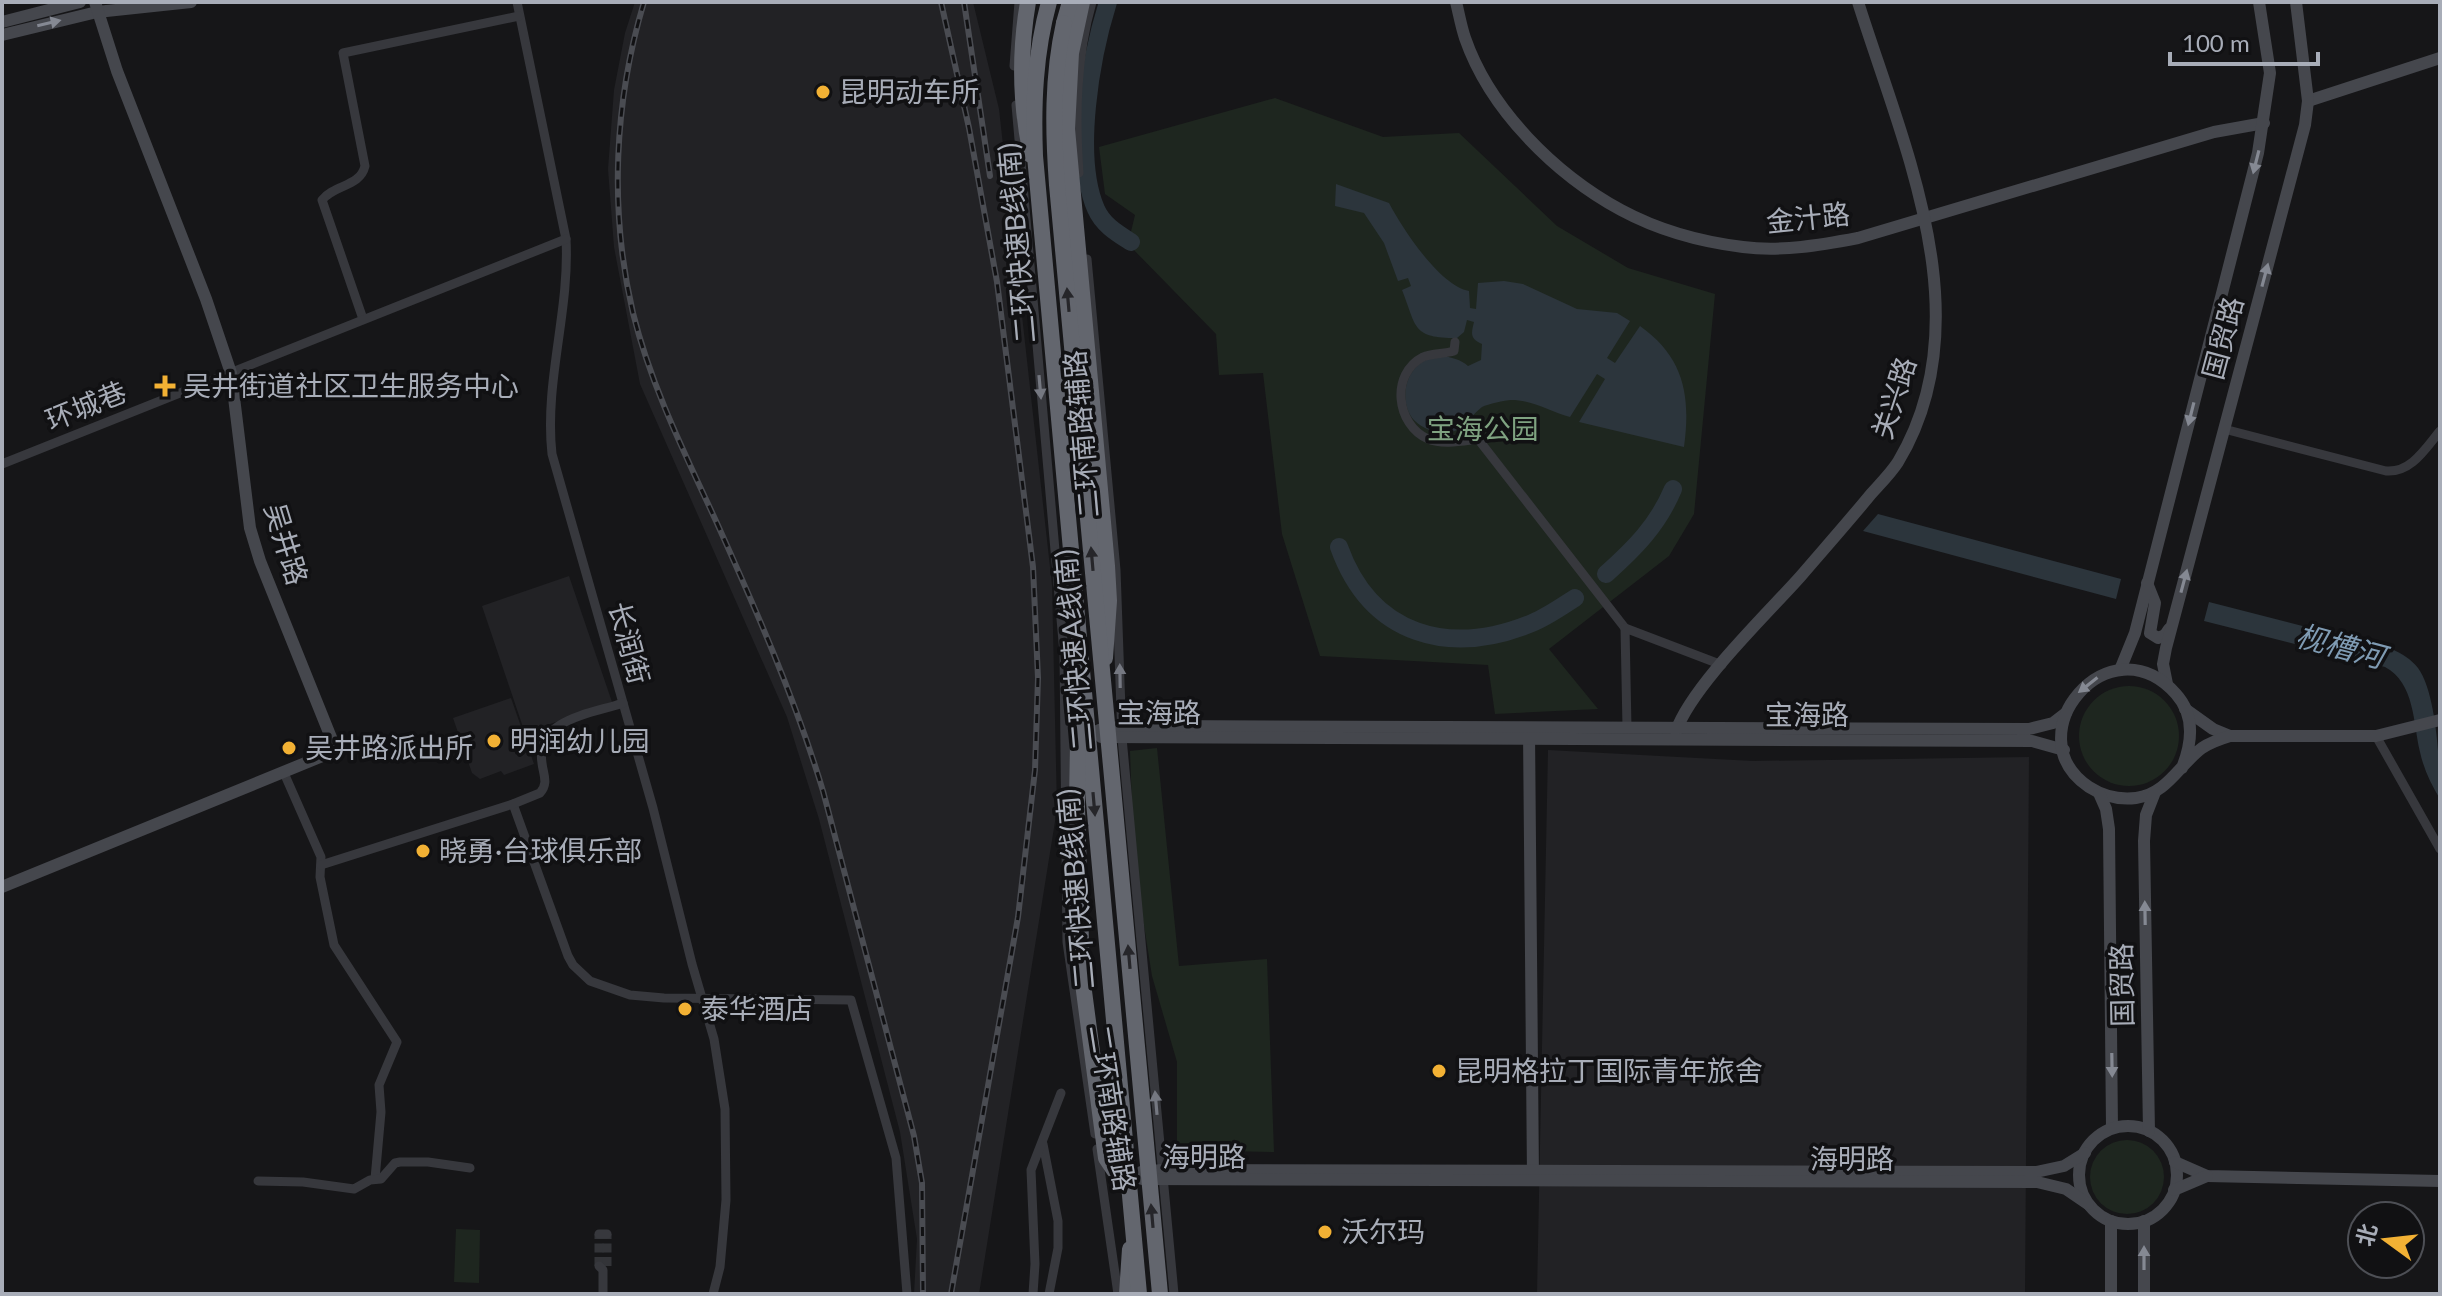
<svg xmlns="http://www.w3.org/2000/svg" width="2442" height="1296" viewBox="0 0 2442 1296" font-family="Lato,'Noto Sans SC',sans-serif">
<style>
.built{fill:#222225}
.green{fill:#1e261f}
.water{fill:#2c353c}
.lines{fill:none;stroke-linecap:round;stroke-linejoin:round}
.river{stroke:#2c353c;stroke-width:18}
.street-tunnel{stroke:#333438;stroke-width:9;stroke-dasharray:9 4.5;stroke-linecap:butt}
.street{stroke:#37383d;stroke-width:9}
.secondary{stroke:#45474d;stroke-width:12}
.highway{stroke:#63666e;stroke-width:16}
.rail-casing{stroke:#4a4c52;stroke-width:6}
.rail{stroke:#111113;stroke-width:3;stroke-dasharray:9;stroke-linecap:butt}
.highway-bridge{stroke:#63666e;stroke-width:16}
.oneway{fill:#858993}
.oneway2{fill:#26262a}
.oneway3{fill:#757881}
.poi-dot{fill:#f2b134;stroke:#111113;stroke-width:3}
.labels{text-anchor:middle;stroke-width:7;stroke-linejoin:round;paint-order:stroke}
.poi-label{font-size:28px;fill:#a8adb8;stroke:#111113;text-anchor:start}
.street-label{font-size:28px;fill:#a8adb8;stroke:#111113}
.park-label{font-size:28px;fill:#7fa381;stroke:#111113}
.water-label{font-size:30px;font-style:italic;fill:#7f9bb3;stroke:#111113}
</style>
<rect width="100%" height="100%" fill="#161618"/>
<g class="built">
<polygon points="635,2 973,2 999,109 1052,585 1057,809 979,1294 914,1294 917,1239 900,1132 819,819 787,717 640,384 614,247 608,169 614,90 625,33"/>
<polygon points="569,576 612,702 525,733 482,606"/>
<polygon points="511,698 534,764 504,775 501,771 480,779 472,773 453,718"/>
<polygon points="1548,750 1753,761 2029,757 2025,1294 1537,1294"/>
</g>
<g class="green">
<polygon points="1275,98 1383,137 1459,133 1557,226 1628,268 1715,294 1694,514 1669,556 1549,649 1598,709 1495,714 1488,665 1320,656 1282,534 1263,373 1219,375 1216,334 1128,244 1135,215 1105,194 1099,147"/>
<circle cx="2129" cy="736" r="50"/>
<polygon points="1157,748 1179,966 1267,959 1274,1152 1177,1150 1177,1062 1152,976 1134,862 1130,751"/>
<circle cx="2127" cy="1177" r="37"/>
<polygon points="456,1229 480,1230 479,1283 454,1282"/>
</g>
<g class="water">
<path d="M 1336,184 L 1389,203 C 1402,228 1440,286 1469,291 L 1470,308 L 1476,309 L 1478,283 L 1504,281 L 1523,284 L 1577,309 L 1617,313 L 1630,321 L 1607,358 L 1615,363 L 1640,326 C 1684,357 1691,396 1684,447 L 1579,422 L 1605,379 L 1597,374 L 1570,417 C 1550,412 1533,400 1511,400 C 1505,400 1488,404 1482,407 C 1474,413 1468,422 1460,428 C 1446,438 1426,431 1415,421 C 1406,412 1404,399 1406,387 C 1409,374 1415,365 1428,359 C 1440,354 1458,357 1468,366 L 1481,360 L 1482,344 C 1470,339 1471,334 1474,322 L 1467,320 L 1464,332 L 1457,338 C 1412,338 1417,328 1402,290 L 1411,286 L 1408,278 L 1398,281 L 1384,243 L 1364,213 L 1335,206 Z"/>
<polygon points="1878,514 2121,579 2116,599 1863,531"/>
<path d="M 2209,602 L 2392,649 C 2402,654 2411,659 2418,668 C 2437,694 2440,767 2440,799 C 2431,784 2424,770 2420,752 C 2413,723 2415,683 2385,667 L 2204,621 Z"/>
</g>
<g class="lines">
<g class="river">
<path d="M 1108,2 C 1091,56 1073,156 1096,209 C 1103,225 1117,233 1131,242"/>
<path d="M 1339,547 C 1371,636 1449,657 1532,623 C 1547,617 1561,607 1575,598"/>
<path d="M 1606,574 C 1635,548 1658,525 1673,489"/>
</g>
<g class="street-tunnel">
<polyline points="599,1266 599,1234"/>
<polyline points="607,1266 607,1234"/>
</g>
<g class="street">
<path d="M 517,2 L 566,239 C 570,311 544,382 552,454 L 653,808 L 692,964 L 714,1039 L 725,1109 L 726,1200 L 720,1267 L 713,1294"/>
<polyline points="1014,66 1019,2"/>
<polyline points="1016,105 1064,653 1067,942 1095,1134"/>
<path d="M 1079,173 C 1075,115 1076,58 1092,2"/>
<polyline points="1087,259 1116,570 1122,738 1174,1294"/>
<path d="M 363,319 L 322,200 C 335,184 360,187 365,166 L 343,53 L 519,16"/>
<path d="M 1455,342 L 1454,351 C 1444,354 1432,353 1423,357 C 1390,374 1396,425 1428,439 C 1443,445 1462,441 1478,439 L 1625,628"/>
<path d="M 2224,429 L 2386,471 C 2411,473 2425,449 2440,431"/>
<polyline points="2,464 566,239"/>
<polyline points="1627,728 1625,628 1722,665"/>
<polyline points="2376,736 2440,849"/>
<polyline points="284,773 321,857 320,877 334,945 397,1042 379,1085 381,1112 375,1179"/>
<polyline points="513,804 568,956 573,965 590,981 630,995 664,998 851,1000 896,1158 907,1294"/>
<path d="M 321,865 L 513,804 L 540,793 C 549,783 543,774 542,763 C 535,719 591,714 623,703"/>
<polyline points="1043,1144 1058,1221 1058,1248 1049,1294"/>
<polyline points="1097,1149 1118,1294"/>
<polyline points="258,1181 303,1182 354,1189 370,1180 381,1179 395,1163 400,1162 428,1162 470,1168"/>
<polyline points="599,1234 607,1234"/>
<polyline points="599,1266 603,1270 603,1294"/>
<polyline points="1033,1294 1035,1264 1031,1170 1061,1093"/>
</g>
<g class="secondary">
<path d="M 1456,2 C 1459,14 1461,26 1465,38 C 1490,110 1555,174 1621,210 C 1658,230 1702,242 1743,247 C 1782,252 1821,245 1858,238 L 2214,132 L 2264,123"/>
<polyline points="2,22 80,2"/>
<polyline points="2,35 97,12 191,2"/>
<polyline points="2308,101 2440,58"/>
<polyline points="2147,583 2155,603 2150,633 2158,638 2165,635 2169,629"/>
<polyline points="2120,670 2135,633 2258,153 2270,73 2259,2"/>
<polyline points="2167,684 2163,664 2166,648 2305,125 2308,101 2296,2"/>
<polyline points="2185,709 2213,729 2230,736"/>
<path d="M 1676,731 C 1692,686 1766,615 1800,577 C 1824,549 1848,522 1871,494 C 1880,484 1891,473 1898,462 C 1984,319 1903,145 1858,2"/>
<polyline points="1529,732 1533,1177"/>
<polyline points="1090,734 1104,728 1155,726 2029,729 2053,723 2066,713"/>
<polyline points="1101,737 2032,741 2064,750"/>
<path d="M 2182,768 C 2192,743 2195,715 2176,694 C 2109,619 2013,736 2089,787 C 2103,796 2119,800 2136,798 C 2167,794 2179,765 2202,748 C 2211,742 2220,739 2230,736 L 2376,736 L 2440,720"/>
<polyline points="2099,793 2106,809 2109,829 2112,1128"/>
<polyline points="2,887 320,757 331,748 332,740 260,561 250,528 231,373 206,299 117,71 95,2"/>
<circle cx="2128" cy="1175" r="49"/>
<polyline points="2149,1131 2144,841 2146,815 2155,792"/>
<polyline points="2175,1162 2207,1176 2440,1181"/>
<polyline points="1141,1172 1162,1170 2036,1172 2064,1166 2085,1153"/>
<polyline points="1142,1179 2037,1182 2066,1189 2088,1204"/>
<polyline points="2174,1190 2207,1176"/>
<polyline points="2144,1221 2144,1294"/>
<polyline points="2111,1294 2111,1221"/>
</g>
<g class="highway">
<path d="M 1028,2 C 1019,54 1020,103 1031,155"/>
<polyline points="1082,2 1071,53 1067,129 1107,566 1109,601 1105,658"/>
<polyline points="1064,23 1070,2"/>
<polyline points="1077,808 1082,976 1106,1158 1114,1170 1131,1176"/>
<polyline points="1127,1294 1130,1249"/>
</g>
<defs>
<g id="rail">
<path d="M 644,2 C 614,102 609,211 633,313 C 651,386 685,454 716,521 C 756,610 795,698 823,791 L 914,1136 L 922,1183 L 923,1294"/>
<polyline points="941,2 969,128 997,282 1033,567 1038,678 1035,770 1018,917 951,1294"/>
<polyline points="964,2 990,176"/>
</g>
</defs>
<use href="#rail" class="rail-casing"/>
<use href="#rail" class="rail"/>
<g class="highway-bridge">
<path d="M 1049,2 C 1035,53 1033,103 1035,156 L 1139,1294"/>
<path d="M 1064,23 C 1052,77 1053,130 1057,185 L 1160,1294"/>
<polyline points="1077,808 1078,720"/>
</g>
</g>
<defs><path id="oneway-solid" d="M-6-.8H1V-3.2L6.5 0L1 3.2V.8H-6Z" transform="scale(2)"/></defs>
<g class="oneway">
<use href="#oneway-solid" transform="translate(49 23) rotate(-13)"/>
<use href="#oneway-solid" transform="translate(2256 162) rotate(104)"/>
<use href="#oneway-solid" transform="translate(2265 275) rotate(-75)"/>
<use href="#oneway-solid" transform="translate(2191 414) rotate(104)"/>
<use href="#oneway-solid" transform="translate(2184 581) rotate(-75)"/>
<use href="#oneway-solid" transform="translate(2088 685) rotate(142)"/>
<use href="#oneway-solid" transform="translate(2145 913) rotate(-91)"/>
<use href="#oneway-solid" transform="translate(2112 1065) rotate(89)"/>
<use href="#oneway-solid" transform="translate(2144 1258) rotate(-90)"/>
</g>
<g class="oneway2">
<use href="#oneway-solid" transform="translate(1068 300) rotate(-95)"/>
<use href="#oneway-solid" transform="translate(1092 559) rotate(-95)"/>
<use href="#oneway-solid" transform="translate(1094 804) rotate(85)"/>
<use href="#oneway-solid" transform="translate(1129 957) rotate(-95)"/>
<use href="#oneway-solid" transform="translate(1152 1216) rotate(-95)"/>
</g>
<g class="oneway3">
<use href="#oneway-solid" transform="translate(1040 387) rotate(85)"/>
<use href="#oneway-solid" transform="translate(1120 676) rotate(-91)"/>
<use href="#oneway-solid" transform="translate(1156 1103) rotate(-95)"/>
</g>
<g class="poi-dot">
<circle cx="823" cy="92" r="8"/>
<path d="M161 374h8v8h8v8h-8v8h-8v-8h-8v-8h8z"/>
<circle cx="494" cy="741" r="8"/>
<circle cx="289" cy="748" r="8"/>
<circle cx="423" cy="851" r="8"/>
<circle cx="685" cy="1009" r="8"/>
<circle cx="1439" cy="1071" r="8"/>
<circle cx="1325" cy="1232" r="8"/>
</g>
<g class="labels">
<g class="poi-label">
<text x="839" y="102">昆明动车所</text>
<text x="183" y="396">吴井街道社区卫生服务中心</text>
<text x="510" y="751">明润幼儿园</text>
<text x="305" y="758">吴井路派出所</text>
<text x="439" y="861">晓勇·台球俱乐部</text>
<text x="701" y="1019">泰华酒店</text>
<text x="1455" y="1081">昆明格拉丁国际青年旅舍</text>
<text x="1341" y="1242">沃尔玛</text>
</g>
<g class="street-label">
<text transform="translate(1808 218) rotate(-6)" y="10">金汁路</text>
<text transform="translate(1017 243) rotate(-95)" y="10">二环快速B线(南)</text>
<text transform="translate(2223 338) rotate(-75)" y="10">国贸路</text>
<text transform="translate(1894 398) rotate(-72)" y="10">关兴路</text>
<text transform="translate(86 406) rotate(-22)" y="10">环城巷</text>
<text transform="translate(1082 434) rotate(-95)" y="10">二环南路辅路</text>
<text transform="translate(286 544) rotate(73)" y="10">吴井路</text>
<text transform="translate(629 643) rotate(75)" y="10">长润街</text>
<text transform="translate(1074 650) rotate(-95)" y="10">二环快速A线(南)</text>
<text x="1159" y="723">宝海路</text>
<text x="1807" y="725">宝海路</text>
<text transform="translate(1076 889) rotate(-95)" y="10">二环快速B线(南)</text>
<text transform="translate(2122 985) rotate(-91)" y="10">国贸路</text>
<text transform="translate(1112 1108) rotate(81)" y="10">二环南路辅路</text>
<text x="1204" y="1167">海明路</text>
<text x="1852" y="1169">海明路</text>
</g>
<g class="park-label">
<text x="1483" y="439">宝海公园</text>
</g>
<g class="water-label">
<text transform="translate(2340 647) rotate(15)" y="10">枧槽河</text>
</g>
</g>
<rect width="2442" height="1296" fill="none" stroke="#a8adb8" stroke-width="8"/>
<g transform="translate(2386 1240) rotate(285)"><circle r="38" fill="#111113" stroke="#4d4f55" stroke-width="2"/>
<path d="M0-6L14 30L0 20L-14 30Z" fill="#f2b134"/>
<text y="-12" font-size="22" font-weight="bold" text-anchor="middle" fill="#a8adb8">北</text>
</g>
<path d="M2170 52v12h148v-12" fill="none" stroke="#a8adb8" stroke-width="4"/>
<text x="2182" y="52" font-size="24" fill="#a8adb8" stroke="#111113" stroke-width="6" paint-order="stroke">100 m</text>
</svg>
